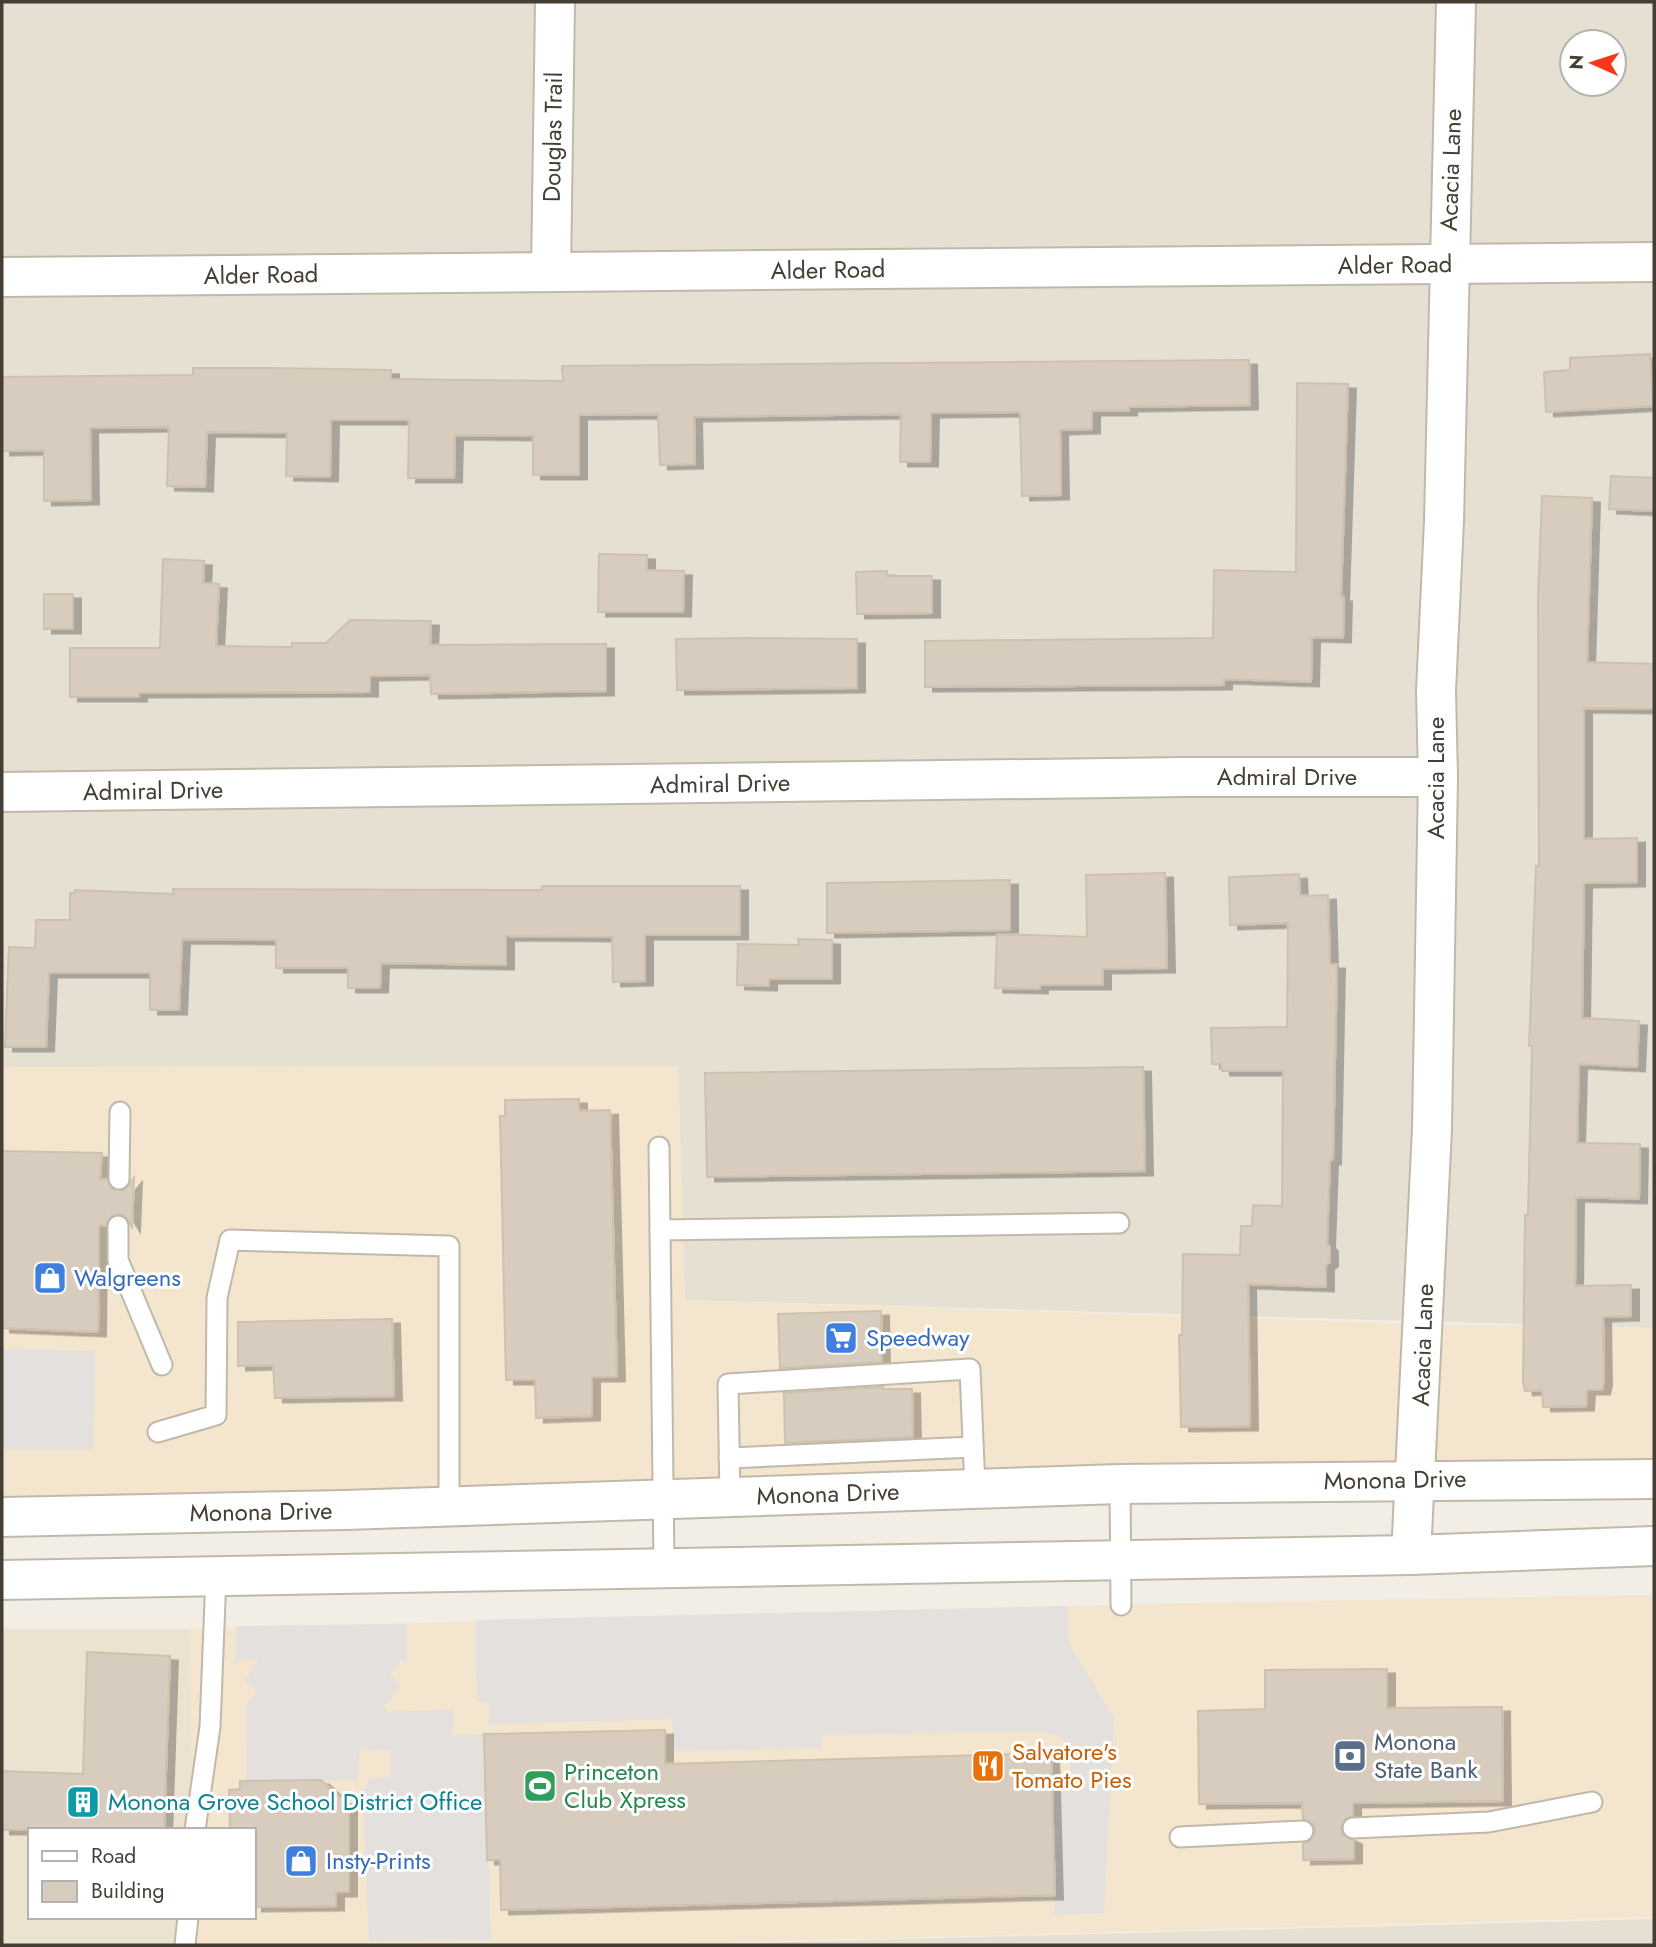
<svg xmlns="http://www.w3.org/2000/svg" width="1656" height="1947" viewBox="0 0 1656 1947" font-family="Jost,sans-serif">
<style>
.residential{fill:#e6e0d3;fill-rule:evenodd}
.commercial{fill:#f4e5cf}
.education{fill:#ebe3cf}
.parking{fill:#e3e0dd}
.building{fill:#d7ccbd;stroke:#cec1ae;stroke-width:2;filter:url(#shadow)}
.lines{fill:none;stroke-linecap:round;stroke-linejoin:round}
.service-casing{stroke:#c0b9aa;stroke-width:23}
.minor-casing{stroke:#c0b9aa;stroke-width:42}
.tertiary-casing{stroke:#c0b9aa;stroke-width:42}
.service{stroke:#fff;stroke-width:19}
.minor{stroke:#fff;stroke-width:38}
.tertiary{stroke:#fff;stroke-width:38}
.labels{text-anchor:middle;stroke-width:6;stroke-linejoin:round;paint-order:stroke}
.street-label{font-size:24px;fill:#443e34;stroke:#fff}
.shop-label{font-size:24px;fill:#366cbe;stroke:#fff;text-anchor:start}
.service-label{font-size:24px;fill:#4e5e75;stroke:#fff;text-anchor:start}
.food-label{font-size:24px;fill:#c56008;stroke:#fff;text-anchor:start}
.leisure-label{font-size:24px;fill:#27864d;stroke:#fff;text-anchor:start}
.culture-label{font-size:24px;fill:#0d838f;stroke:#fff;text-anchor:start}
</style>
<defs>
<filter id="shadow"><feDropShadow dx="8" dy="4.5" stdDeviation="0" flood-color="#0004"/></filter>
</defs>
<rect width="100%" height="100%" fill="#f2eee5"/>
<g class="residential">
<path d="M 2,2 L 1654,2 L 1654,1328 L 685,1300 L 678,1066 L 2,1067 ZM 1572,42 L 1614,42 L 1614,84 L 1572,84 Z"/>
<polygon points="1654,1919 1654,1945 677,1945"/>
</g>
<g class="commercial">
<polygon points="678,1066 685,1300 1424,1324 1654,1328 1654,1479 2,1517 2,1067"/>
<polygon points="1654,1595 1654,1917 647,1945 195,1945 195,1917 254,1917 254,1830 193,1830 190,1629 1146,1604"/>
</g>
<polygon class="education" points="2,1629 190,1629 193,1830 30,1830 30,1917 195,1917 195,1945 2,1945"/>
<g class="parking">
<polygon points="2,1349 95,1351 93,1449 2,1449"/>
<polygon points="1068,1606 1069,1644 1114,1718 1104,1913 1054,1915 1053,1795 1069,1774 1071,1765 1068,1748 1061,1735 1037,1731 822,1735 821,1748 674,1751 672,1719 489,1724 489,1703 477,1701 475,1620"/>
<polygon points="407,1624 407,1662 401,1661 390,1675 401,1685 384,1706 387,1712 454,1709 452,1736 484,1734 491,1940 369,1941 362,1791 371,1778 391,1777 391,1750 360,1749 357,1780 246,1781 247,1705 258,1691 245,1681 259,1659 245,1659 235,1664 236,1626"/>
</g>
<g class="building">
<polygon points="1650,354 1653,406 1546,412 1544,372 1570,370 1570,358"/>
<polygon points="1249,360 1250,405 1129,407 1129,411 1092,411 1092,429 1060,430 1061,495 1022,496 1020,412 931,413 930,462 900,462 901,414 694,417 695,464 660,465 658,414 579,415 579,475 533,475 533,436 455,435 454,478 408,478 409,420 331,420 330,477 286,476 287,433 207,432 205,487 167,486 169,427 90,428 91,500 44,501 44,450 2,451 2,377 193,375 193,368 270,368 391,370 391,379 563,381 562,366"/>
<polygon points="1297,383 1348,384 1341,597 1344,597 1343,638 1312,637 1311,682 1224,679 1224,685 925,687 925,641 1213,638 1214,570 1296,572"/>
<polygon points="1611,476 1654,478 1654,511 1609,509"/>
<polygon points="1542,496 1592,498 1587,662 1654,664 1654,709 1584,708 1584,839 1637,838 1637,882 1584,883 1582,1018 1639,1021 1637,1067 1579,1064 1577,1143 1640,1144 1639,1199 1576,1197 1575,1286 1631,1285 1631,1316 1603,1317 1604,1381 1602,1390 1587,1390 1586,1406 1543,1407 1542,1390 1525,1391 1523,1382 1525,1215 1528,1215 1532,1046 1529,1046 1536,866 1539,866 1538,598"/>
<polygon points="599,554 647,555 647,570 684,571 683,612 598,612"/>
<polygon points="163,559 204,561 203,583 219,584 216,646 292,647 292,643 326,643 350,620 431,621 430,645 606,644 606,691 431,694 430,675 370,676 370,692 139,693 139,697 70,697 70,648 160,648"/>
<polygon points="887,571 887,576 932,576 932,613 857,614 856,572"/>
<rect x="44" y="594" width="29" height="35"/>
<polygon points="748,638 857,639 857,688 677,690 676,639"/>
<polygon points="1165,873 1167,968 1103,969 1103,985 1040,985 1040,989 995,988 997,934 1087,937 1086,875"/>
<polygon points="1299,874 1300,896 1328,895 1330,964 1337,964 1333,1160 1330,1160 1327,1244 1330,1247 1330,1262 1326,1265 1326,1287 1248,1284 1250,1426 1181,1427 1179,1335 1182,1335 1183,1254 1240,1255 1241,1226 1252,1226 1253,1205 1282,1206 1283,1071 1222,1071 1221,1064 1212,1064 1211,1028 1287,1027 1288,923 1230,925 1229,877"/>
<polygon points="1010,880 1010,930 827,933 827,883"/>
<polygon points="542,886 740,886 740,935 645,935 645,981 613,982 612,937 506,936 506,965 381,963 380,988 348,988 348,968 276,968 276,940 182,939 179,1010 150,1010 150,973 49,973 46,1047 5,1047 9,947 35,948 36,920 70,920 70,893 74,893 75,890 173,894 173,889 542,890"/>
<polygon points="798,939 832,940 832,979 769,979 769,986 737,985 738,944 799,945"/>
<polygon points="1143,1067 1145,1171 707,1177 705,1073"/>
<polygon points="579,1099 579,1111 610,1110 617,1377 592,1377 592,1416 536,1418 535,1380 506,1380 500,1116 505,1116 505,1100"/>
<polygon points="2,1151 102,1153 100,1179 107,1179 112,1189 124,1190 134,1178 132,1227 125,1216 119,1214 111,1216 106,1226 99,1226 98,1332 2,1328"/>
<polygon points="881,1311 882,1362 780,1368 778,1314"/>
<polygon points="392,1319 394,1396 275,1398 273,1365 238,1366 238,1322"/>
<polygon points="883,1387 883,1389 912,1389 913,1437 785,1443 784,1393"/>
<polygon points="87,1652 170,1656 164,1830 2,1830 2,1771 83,1774"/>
<polygon points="1387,1669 1387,1708 1502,1707 1503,1801 1353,1803 1353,1816 1346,1818 1341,1828 1343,1835 1354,1840 1354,1859 1303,1860 1303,1843 1310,1841 1315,1831 1313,1824 1303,1819 1302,1803 1199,1804 1198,1711 1265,1709 1265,1670"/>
<polygon points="665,1730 665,1764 1051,1753 1055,1895 501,1910 500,1860 487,1860 484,1734"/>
<polygon points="321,1780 349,1806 349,1892 336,1892 336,1906 254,1907 254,1830 230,1830 229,1790 240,1789 240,1781"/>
</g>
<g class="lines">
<defs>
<g id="service">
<polyline points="659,1147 664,1566"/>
<polyline points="119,1179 120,1112"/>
<polyline points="118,1226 118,1260 162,1365"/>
<polyline points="660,1230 1119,1223"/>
<polyline points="158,1432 216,1415 217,1298 230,1240 449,1246 449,1507"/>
<polyline points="729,1458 973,1447"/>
<polyline points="1120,1484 1121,1605"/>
<polyline points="730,1497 728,1384 970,1369 975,1489"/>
<polyline points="1353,1828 1489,1822 1592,1802"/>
<polyline points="195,1830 210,1727 216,1575"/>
<polyline points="1180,1837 1303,1831"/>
<polyline points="185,1945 188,1917"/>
</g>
<g id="minor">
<polyline points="551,272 555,2"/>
<polyline points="2,277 1654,262"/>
<polyline points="2,792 1184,777 1438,777"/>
<polyline points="1411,1555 1432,1129 1438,777 1436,691 1444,521 1456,2"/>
</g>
<g id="tertiary">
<polyline points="2,1517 345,1510 1120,1484 1654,1479"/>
<polyline points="2,1580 1411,1555 1654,1546"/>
</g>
</defs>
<use href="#service" class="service-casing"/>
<use href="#minor" class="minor-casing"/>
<use href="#tertiary" class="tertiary-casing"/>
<use href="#service" class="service"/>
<use href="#minor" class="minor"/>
<use href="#tertiary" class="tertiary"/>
</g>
<defs>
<symbol id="shop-square" viewBox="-11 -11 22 22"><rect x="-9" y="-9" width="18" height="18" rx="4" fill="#3f7fe0" stroke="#fff"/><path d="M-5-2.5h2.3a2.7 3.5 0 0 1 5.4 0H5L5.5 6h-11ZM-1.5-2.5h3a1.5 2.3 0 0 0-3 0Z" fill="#fff"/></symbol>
<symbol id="supermarket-square" viewBox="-11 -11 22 22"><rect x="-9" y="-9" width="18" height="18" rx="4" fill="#3f7fe0" stroke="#fff"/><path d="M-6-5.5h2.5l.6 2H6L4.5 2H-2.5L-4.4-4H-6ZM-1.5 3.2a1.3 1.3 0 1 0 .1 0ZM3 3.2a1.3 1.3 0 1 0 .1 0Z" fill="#fff"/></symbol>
<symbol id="bank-square" viewBox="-11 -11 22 22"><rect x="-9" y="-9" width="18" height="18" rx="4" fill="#5c6f8a" stroke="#fff"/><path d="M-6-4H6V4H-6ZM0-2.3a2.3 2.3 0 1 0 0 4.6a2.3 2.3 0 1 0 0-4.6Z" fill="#fff"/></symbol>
<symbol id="restaurant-square" viewBox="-11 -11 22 22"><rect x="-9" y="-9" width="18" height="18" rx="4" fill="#e8710a" stroke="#fff"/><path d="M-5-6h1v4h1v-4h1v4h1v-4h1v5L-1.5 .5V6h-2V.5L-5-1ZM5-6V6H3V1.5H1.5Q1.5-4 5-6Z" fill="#fff"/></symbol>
<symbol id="stadium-square" viewBox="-11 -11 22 22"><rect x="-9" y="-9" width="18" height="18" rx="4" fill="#2e9e5b" stroke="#fff"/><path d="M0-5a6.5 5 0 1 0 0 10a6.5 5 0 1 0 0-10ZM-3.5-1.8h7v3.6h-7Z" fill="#fff"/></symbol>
<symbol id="building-square" viewBox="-11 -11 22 22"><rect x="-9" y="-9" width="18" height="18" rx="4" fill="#0f9aa8" stroke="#fff"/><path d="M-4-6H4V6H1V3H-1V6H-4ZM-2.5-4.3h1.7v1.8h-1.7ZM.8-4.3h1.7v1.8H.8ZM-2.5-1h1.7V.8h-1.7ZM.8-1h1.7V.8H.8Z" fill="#fff"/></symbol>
</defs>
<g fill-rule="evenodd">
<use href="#shop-square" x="31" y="1259" width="38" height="38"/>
<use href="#supermarket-square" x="822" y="1319" width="38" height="38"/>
<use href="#bank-square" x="1331" y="1737" width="38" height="38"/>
<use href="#restaurant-square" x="969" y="1747" width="38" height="38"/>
<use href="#stadium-square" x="521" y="1767" width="38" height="38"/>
<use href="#building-square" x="64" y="1783" width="38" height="38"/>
<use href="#shop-square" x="282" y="1842" width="38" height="38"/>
</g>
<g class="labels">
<g class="street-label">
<text transform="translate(553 137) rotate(-89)" y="8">Douglas Trail</text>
<text transform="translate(1451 170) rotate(-88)" y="8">Acacia Lane</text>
<text transform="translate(1395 265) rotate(-1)" y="8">Alder Road</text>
<text transform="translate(828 270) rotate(-1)" y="8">Alder Road</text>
<text transform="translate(261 275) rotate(-1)" y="8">Alder Road</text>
<text x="1287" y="785">Admiral Drive</text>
<text transform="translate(1436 778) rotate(-90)" y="8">Acacia Lane</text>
<text transform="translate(720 784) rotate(-1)" y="8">Admiral Drive</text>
<text transform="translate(153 791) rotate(-1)" y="8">Admiral Drive</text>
<text transform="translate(1423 1345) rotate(-88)" y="8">Acacia Lane</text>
<text transform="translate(1395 1480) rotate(-1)" y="8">Monona Drive</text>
<text transform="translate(828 1494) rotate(-2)" y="8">Monona Drive</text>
<text transform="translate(261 1512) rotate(-1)" y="8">Monona Drive</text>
</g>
<g class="shop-label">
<text x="74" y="1286">Walgreens</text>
<text x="866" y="1346">Speedway</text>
<text x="326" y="1869">Insty-Prints</text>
</g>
<g class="service-label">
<text x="1374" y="1750">Monona<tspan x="1374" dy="28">State Bank</tspan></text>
</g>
<g class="food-label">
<text x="1012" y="1760">Salvatore's<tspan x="1012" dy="28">Tomato Pies</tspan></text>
</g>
<g class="leisure-label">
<text x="564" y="1780">Princeton<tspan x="564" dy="28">Club Xpress</tspan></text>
</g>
<g class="culture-label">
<text x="108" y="1810">Monona Grove School District Office</text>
</g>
</g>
<rect width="1656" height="1947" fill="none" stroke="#443e34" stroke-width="7"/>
<rect x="28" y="1828" width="228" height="91" fill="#ffffff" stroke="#b4b2ae" stroke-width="2"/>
<rect x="42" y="1851" width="35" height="10" fill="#ffffff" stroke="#b4b2ae" stroke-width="2"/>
<text x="91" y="1863" font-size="21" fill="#443e34">Road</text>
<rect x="42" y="1881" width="35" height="21" fill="#d7ccbd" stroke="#b4b2ae" stroke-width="2"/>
<text x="91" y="1898" font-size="21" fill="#443e34">Building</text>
<g transform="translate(1593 63) rotate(273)"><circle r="33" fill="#ffffff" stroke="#b4b2ae" stroke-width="2"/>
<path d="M0-5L12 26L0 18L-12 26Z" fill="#f73717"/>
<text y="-10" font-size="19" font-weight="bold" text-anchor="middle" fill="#443e34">N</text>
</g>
</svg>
